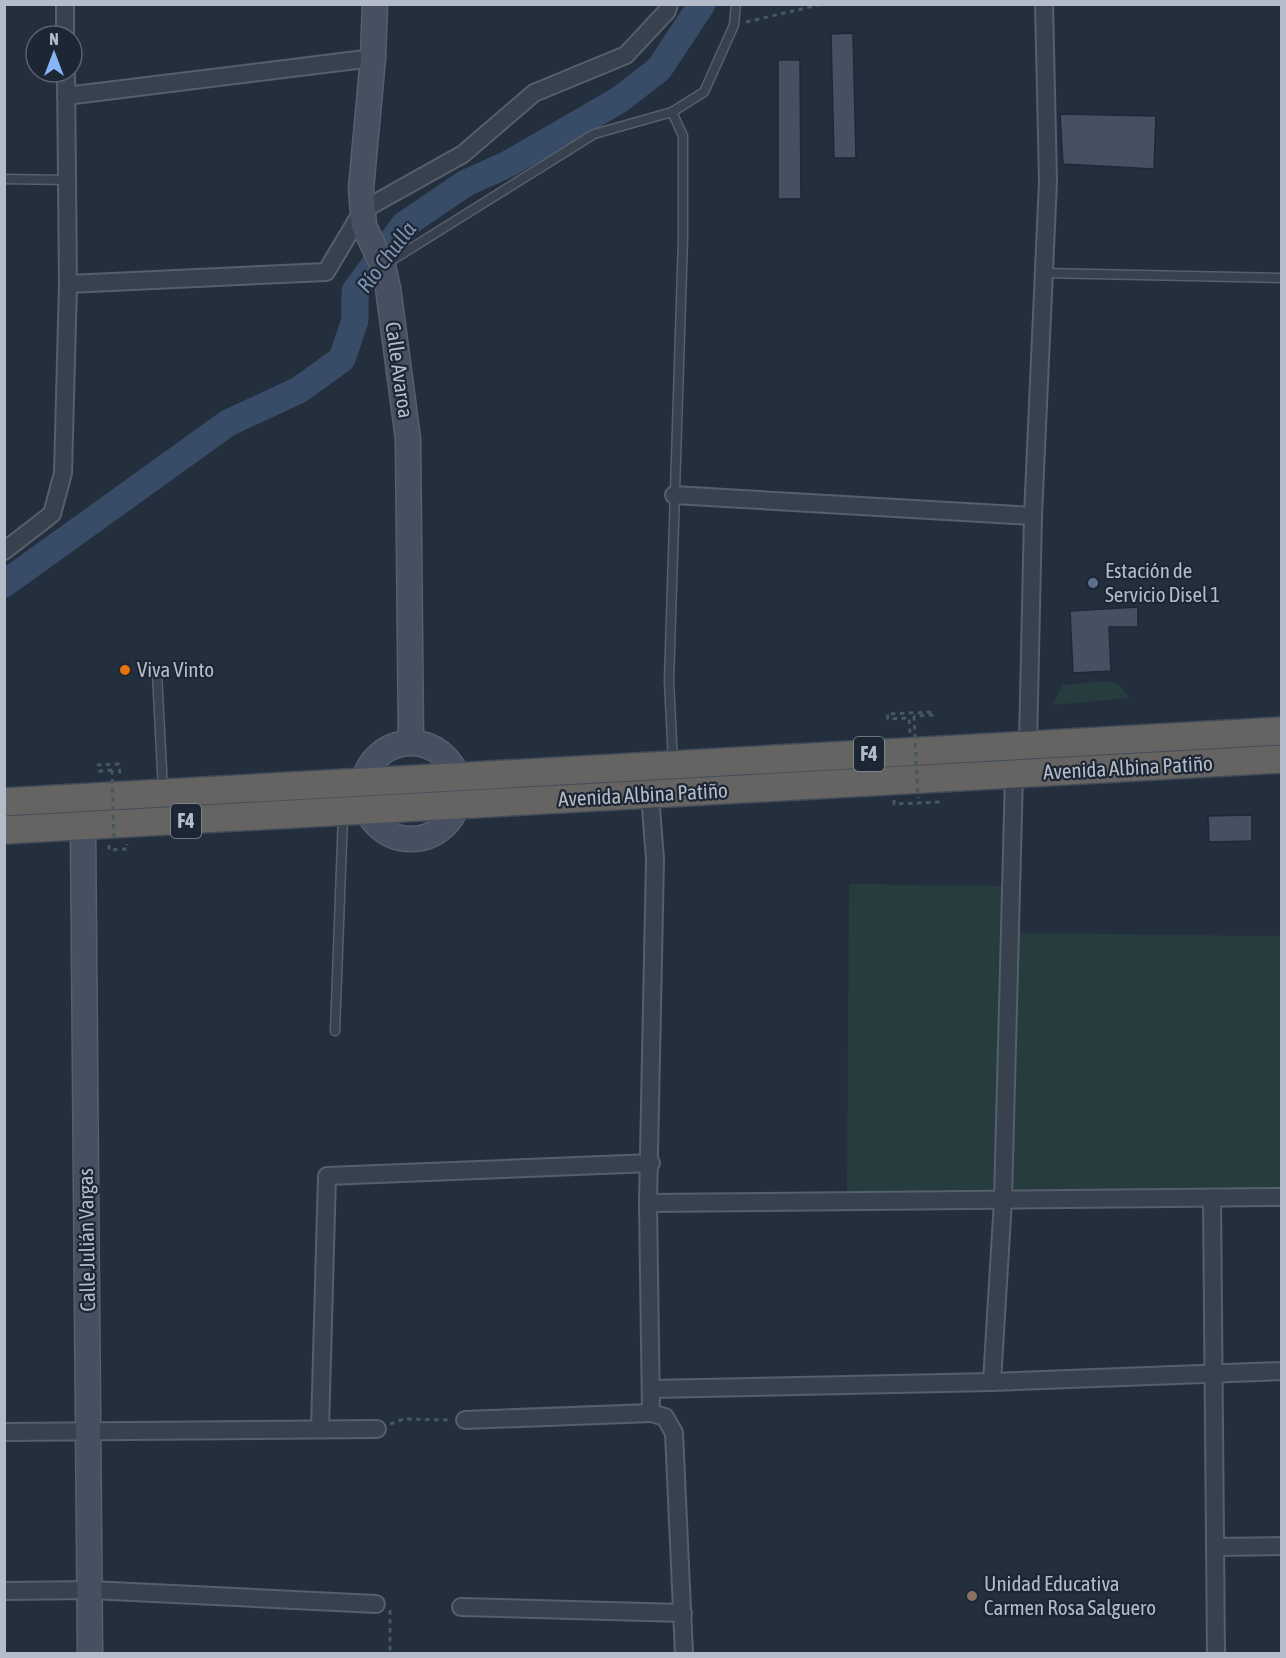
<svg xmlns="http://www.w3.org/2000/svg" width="1286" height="1658" viewBox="0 0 1286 1658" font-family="'Asap Condensed',sans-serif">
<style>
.green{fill:#263c3f}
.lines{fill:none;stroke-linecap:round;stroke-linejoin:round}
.river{stroke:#394c67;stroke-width:27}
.building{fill:#455162;stroke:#1f2835;stroke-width:1.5}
.service-casing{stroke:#565f6c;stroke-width:11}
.minor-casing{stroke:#565f6c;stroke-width:20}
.secondary-casing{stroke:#565f6c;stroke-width:27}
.trunk-casing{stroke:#434c59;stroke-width:30}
.path{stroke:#44595c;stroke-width:3;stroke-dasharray:4.5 4.5;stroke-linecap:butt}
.service{stroke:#38414e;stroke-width:8}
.minor{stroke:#38414e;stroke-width:16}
.secondary{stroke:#465061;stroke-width:24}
.trunk{stroke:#656462;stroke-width:27}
.path-bridge{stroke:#44595c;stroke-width:3;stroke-dasharray:4.5 4.5;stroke-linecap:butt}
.service-dot{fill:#5c6f8a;stroke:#1d2633;stroke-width:2}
.food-dot{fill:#e8710a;stroke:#1d2633;stroke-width:2}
.education-dot{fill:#8d6e63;stroke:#1d2633;stroke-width:2}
.labels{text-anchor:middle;stroke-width:4.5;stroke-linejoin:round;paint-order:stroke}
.shield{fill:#1d2633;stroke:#878f9c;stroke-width:1.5}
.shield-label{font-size:20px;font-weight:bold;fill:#b4bcc9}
.street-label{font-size:21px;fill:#b4bcc9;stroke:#1d2633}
.poi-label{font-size:21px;fill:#b4bcc9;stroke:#1d2633;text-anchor:start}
.water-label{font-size:22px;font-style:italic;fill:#7c92b1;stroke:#1d2633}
</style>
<rect width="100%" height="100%" fill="#242f3e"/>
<g class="green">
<polygon points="1108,681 1119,685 1130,698 1052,705 1063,685"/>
<polygon points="849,884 1003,886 998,1188 989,1191 847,1195"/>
<polygon points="1019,933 1281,936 1281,1191 1013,1193"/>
</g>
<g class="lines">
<polyline class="river" points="4,584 228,423 299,390 342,359 355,320 355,291 404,225 466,183 508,164 619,100 659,69 702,4"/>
</g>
<g class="building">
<polygon points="853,33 856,158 834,158 831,34"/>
<polygon points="778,60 800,60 801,199 778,199"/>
<polygon points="1060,114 1156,116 1154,169 1063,164"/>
<polygon points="1138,607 1138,627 1109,627 1111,671 1073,673 1070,611"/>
<polygon points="1252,815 1252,841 1209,842 1208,816"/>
</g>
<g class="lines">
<defs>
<g id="service">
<polyline points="672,112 683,136 683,238 669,681 673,762"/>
<polyline points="4,179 67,180"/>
<polyline points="386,264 594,134 672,112 704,92 734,25 736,4"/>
<polyline points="1044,273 1282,278"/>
<polyline points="157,673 163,790"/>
<polyline points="335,1031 343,815"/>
</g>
<g id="minor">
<polyline points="65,4 65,36"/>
<polyline points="66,96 373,58"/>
<polyline points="68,284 326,272 363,210 463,154 534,93 626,55 667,11 669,4"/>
<polyline points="674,495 1033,516"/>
<polyline points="4,551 52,514 63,473 68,284 66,72"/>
<polyline points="1028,745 1033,516 1048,181 1044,4"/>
<polyline points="650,795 655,859 648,1203 651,1413 665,1417 674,1433 684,1654"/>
<polyline points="1212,1199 1216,1654"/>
<polyline points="648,1203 1282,1197"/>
<polyline points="992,1382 1003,1200 1014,774"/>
<polyline points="651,1389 992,1382 1282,1371"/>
<polyline points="465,1420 651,1413"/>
<polyline points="320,1429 327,1176 651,1163"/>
<polyline points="4,1432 377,1429"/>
<polyline points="1215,1547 1282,1546"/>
<polyline points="4,1591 91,1590 376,1604"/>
<polyline points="461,1607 683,1613"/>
</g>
<g id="secondary">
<polyline points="375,4 373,58 361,189 364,226 383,266 388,288 408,439 411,742"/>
<circle cx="411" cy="791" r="48"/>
<polyline points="83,826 90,1654"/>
</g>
<g id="trunk">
<polyline points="4,802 1282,731"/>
<polyline points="4,830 1282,759"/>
</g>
</defs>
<use href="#service" class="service-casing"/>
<use href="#minor" class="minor-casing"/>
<use href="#secondary" class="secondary-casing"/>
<use href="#trunk" class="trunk-casing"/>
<g class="path">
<polyline points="746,22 823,4"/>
<polyline points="910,733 909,718 888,719 887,714 933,712 933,715 914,716"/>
<polyline points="112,770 99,771 98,765 119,764 120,776"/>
<polyline points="894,800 894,804 940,802 939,799"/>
<polyline points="109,845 109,850 127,849 127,844"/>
<polyline points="390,1424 404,1419 451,1420"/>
<polyline points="390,1610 390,1654"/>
</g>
<use href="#service" class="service"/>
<use href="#minor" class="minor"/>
<use href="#secondary" class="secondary"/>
<use href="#trunk" class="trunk"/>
<g class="path-bridge">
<polyline points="914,716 918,798"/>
<polyline points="112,770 114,842"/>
</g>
</g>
<circle class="service-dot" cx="1093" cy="583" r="6"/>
<circle class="food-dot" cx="125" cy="670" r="6"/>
<circle class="education-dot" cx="972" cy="1596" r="6"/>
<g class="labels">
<g class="shield">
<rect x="854" y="737" width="30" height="34" rx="4.5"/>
<rect x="171" y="804" width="30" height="34" rx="4.5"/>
</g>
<g class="shield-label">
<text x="869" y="761">F4</text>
<text x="186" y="828">F4</text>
</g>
<g class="street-label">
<text transform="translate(399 370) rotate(82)" y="7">Calle Avaroa</text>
<text transform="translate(1128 768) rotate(-3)" y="7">Avenida Albina Patiño</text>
<text transform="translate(643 795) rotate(-3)" y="7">Avenida Albina Patiño</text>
<text transform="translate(87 1240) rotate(-91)" y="7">Calle Julián Vargas</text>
</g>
<g class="poi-label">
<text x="1105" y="578">Estación de<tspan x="1105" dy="24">Servicio Disel 1</tspan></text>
<text x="137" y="677">Viva Vinto</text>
<text x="984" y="1591">Unidad Educativa<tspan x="984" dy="24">Carmen Rosa Salguero</tspan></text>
</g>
<g class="water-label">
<text transform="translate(386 257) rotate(-53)" y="8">Río Chulla</text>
</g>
</g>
<rect width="1286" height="1658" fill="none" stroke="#b4bcc9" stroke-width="12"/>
<g transform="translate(54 54)"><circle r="28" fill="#1d2633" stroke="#59626f" stroke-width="1.5"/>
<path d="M0-4.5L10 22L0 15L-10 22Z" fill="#8ab4f8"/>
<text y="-9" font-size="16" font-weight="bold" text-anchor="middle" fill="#b4bcc9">N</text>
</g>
</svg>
